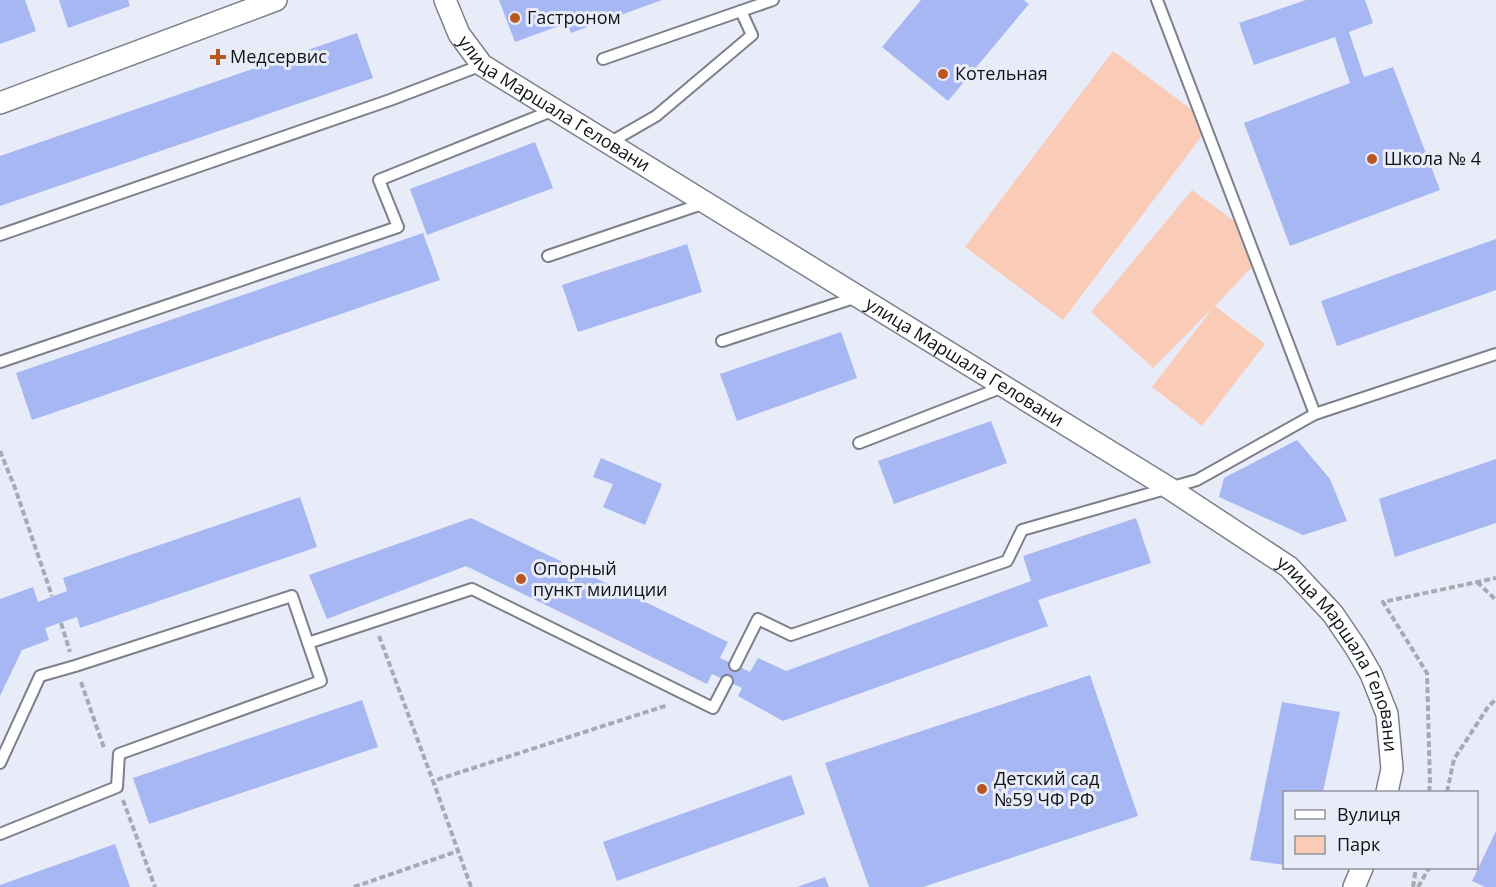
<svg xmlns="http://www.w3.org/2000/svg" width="1496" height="887" viewBox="0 0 1496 887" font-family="'Open Sans',sans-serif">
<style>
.green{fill:#faccb8}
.building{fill:#a7b7f3}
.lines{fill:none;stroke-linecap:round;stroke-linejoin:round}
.lane-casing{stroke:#7d808b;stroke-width:14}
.street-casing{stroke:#7d808b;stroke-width:24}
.path{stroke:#a7aab4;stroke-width:4;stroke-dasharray:6 3;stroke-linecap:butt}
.lane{stroke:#fff;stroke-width:10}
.street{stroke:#fff;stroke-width:21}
.poi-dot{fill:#ba5621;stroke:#e8ecf8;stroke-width:2}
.labels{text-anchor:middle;stroke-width:6;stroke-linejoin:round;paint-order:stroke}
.poi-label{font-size:18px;fill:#121317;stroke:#e8ecf8;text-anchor:start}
.street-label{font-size:18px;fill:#121317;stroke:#e8ecf8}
</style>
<rect width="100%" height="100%" fill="#e8ecf8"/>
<g class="green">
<polygon points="1113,51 1211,124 1063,320 965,247"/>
<polygon points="1192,190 1244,228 1252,267 1215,306 1265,344 1202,426 1152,387 1213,308 1153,368 1091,312"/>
</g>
<g class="building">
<polygon points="0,0 25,0 36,31 0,44"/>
<polygon points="59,0 128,0 130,6 68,28"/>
<polygon points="499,0 662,0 571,33 567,23 515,42"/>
<polygon points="921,0 1024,0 1029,4 948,101 882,47"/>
<polygon points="1306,0 1365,0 1373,23 1349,32 1364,77 1393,67 1440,190 1290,246 1244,123 1350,83 1335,37 1254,65 1239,23"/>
<polygon points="357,33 373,78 0,206 0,156"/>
<polygon points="535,142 553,188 427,235 410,189"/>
<polygon points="423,233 440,280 32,420 16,373"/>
<polygon points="1496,239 1496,290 1337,346 1321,301"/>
<polygon points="687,244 702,292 578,332 562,285"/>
<polygon points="841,332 857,378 737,421 720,374"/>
<polygon points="991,421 1007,463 894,504 878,461"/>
<polygon points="1297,440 1330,479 1347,521 1303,535 1219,497 1224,478"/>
<polygon points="601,458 662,484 645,525 603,507 613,484 593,477"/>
<polygon points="1496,459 1496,523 1395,557 1379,499"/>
<polygon points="300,497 317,547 80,628 77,617 45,628 49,640 22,650 0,696 0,599 33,587 38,602 67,591 63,578"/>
<polygon points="471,518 728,642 720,658 750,672 758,658 786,671 1031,581 1023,556 1136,518 1151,563 1038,600 1048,626 783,721 738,696 742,688 712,674 707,684 466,566 327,619 309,575"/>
<polygon points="1090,675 1138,816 923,887 869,887 825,763"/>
<polygon points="362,700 378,747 149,824 133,778"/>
<polygon points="1282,702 1340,712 1323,792 1284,792 1284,865 1250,860"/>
<polygon points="791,775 805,814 617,881 603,842"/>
<polygon points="1496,831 1496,887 1485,887 1472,881"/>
<polygon points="115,844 130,887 0,887 0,885"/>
<polygon points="825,877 829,887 797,887"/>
</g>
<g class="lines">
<defs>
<g id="lane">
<polyline points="1157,0 1315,414"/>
<polyline points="741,11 773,0"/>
<polyline points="603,59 741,11 752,35 656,116 609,143"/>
<polyline points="0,235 390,100 482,65"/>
<polyline points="548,256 705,203"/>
<polyline points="722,341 857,297"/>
<polyline points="0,362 398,227 379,180 554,110"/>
<polyline points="859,443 1003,387"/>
<polyline points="308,643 472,589 713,708 727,681"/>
<polyline points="735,665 758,619 791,635 1007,561 1022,530 1197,480 1315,414 1496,354"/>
<polyline points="0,763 40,676 75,666 292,596 321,681 119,754 117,787 0,834"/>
</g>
<g id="street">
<path id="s1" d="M 445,0 L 459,34 L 482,65 L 1169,488 L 1289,567 L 1333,614 L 1356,648 L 1371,674 L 1387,714 L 1392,769 L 1387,792"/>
<polyline points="0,103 276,0"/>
<polyline points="1354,887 1362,868"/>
</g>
</defs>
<use href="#lane" class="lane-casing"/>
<use href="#street" class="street-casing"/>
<g class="path">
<polyline points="0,451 15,488 52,596"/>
<polyline points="1477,582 1496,600"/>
<polyline points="61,623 70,652"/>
<polyline points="379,636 433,781"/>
<polyline points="81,682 104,748"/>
<polyline points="1429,792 1430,785 1427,673 1383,602 1496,578"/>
<polyline points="1447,792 1454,759 1488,707 1496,699"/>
<polyline points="123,800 155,887"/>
<polyline points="354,887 458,851"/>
<polyline points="471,887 433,781 668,705"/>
<polyline points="1413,887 1416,868"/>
<polyline points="1418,887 1429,868"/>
</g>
<use href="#lane" class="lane"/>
<use href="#street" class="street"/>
</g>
<g class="poi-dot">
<circle cx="515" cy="18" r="6"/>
<path d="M215 48h6v6h6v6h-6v6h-6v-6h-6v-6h6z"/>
<circle cx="943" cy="74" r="6"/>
<circle cx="1372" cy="159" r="6"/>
<circle cx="521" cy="579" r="6"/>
<circle cx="982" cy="789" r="6"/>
</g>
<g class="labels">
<g class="poi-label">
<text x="527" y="24">Гастроном</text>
<text x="230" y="63">Медсервис</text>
<text x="955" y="80">Котельная</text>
<text x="1384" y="165">Школа № 4</text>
<text x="533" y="575">Опорный<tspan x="533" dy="21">пункт милиции</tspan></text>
<text x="994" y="785">Детский сад<tspan x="994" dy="21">№59 ЧФ РФ</tspan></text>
</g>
<g class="street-label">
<text dy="6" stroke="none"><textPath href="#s1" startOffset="156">улица Маршала Геловани</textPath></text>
<text dy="6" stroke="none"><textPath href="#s1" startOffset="642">улица Маршала Геловани</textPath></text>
<text dy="6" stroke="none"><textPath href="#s1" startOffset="1128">улица Маршала Геловани</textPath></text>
</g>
</g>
<rect x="1283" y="791" width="195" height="78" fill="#e8ecf8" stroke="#92959e" stroke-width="1.5"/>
<rect x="1295" y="810" width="30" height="9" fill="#ffffff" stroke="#92959e" stroke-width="1.5"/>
<text x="1337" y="821" font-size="18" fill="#121317">Вулиця</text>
<rect x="1295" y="836" width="30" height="18" fill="#faccb8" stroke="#92959e" stroke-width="1.5"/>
<text x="1337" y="851" font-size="18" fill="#121317">Парк</text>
</svg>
